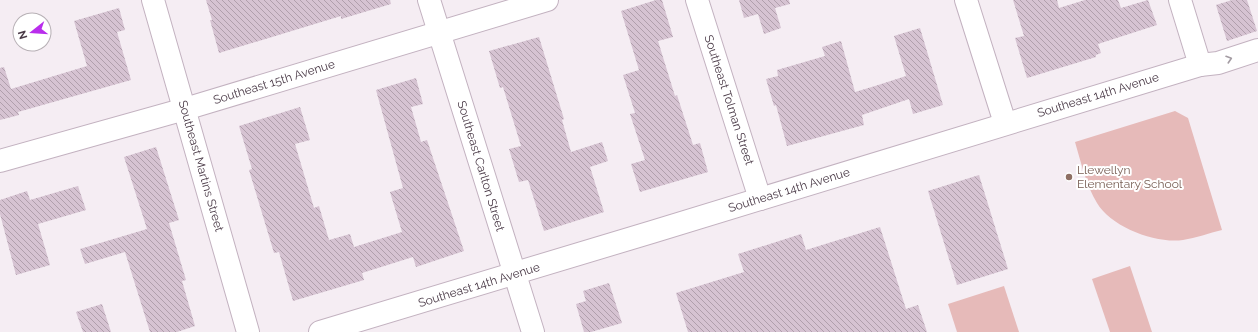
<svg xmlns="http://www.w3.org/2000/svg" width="1258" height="332" viewBox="0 0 1258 332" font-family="Raleway,sans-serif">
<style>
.green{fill:#e6bab9}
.building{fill:url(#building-back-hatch)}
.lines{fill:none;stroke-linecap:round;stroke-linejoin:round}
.street-casing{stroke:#c3b2c0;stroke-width:24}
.street{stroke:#fff;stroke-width:22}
.oneway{stroke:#a49ca3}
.education-dot{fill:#8d6e63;stroke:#fff;stroke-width:1.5}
.labels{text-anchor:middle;stroke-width:4;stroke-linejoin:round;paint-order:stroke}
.street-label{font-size:12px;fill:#4a3a47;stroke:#fff}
.education-label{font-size:12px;fill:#785e54;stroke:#fff;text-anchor:start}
</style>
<defs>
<pattern id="building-back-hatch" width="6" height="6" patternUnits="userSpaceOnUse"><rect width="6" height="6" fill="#d6c3d2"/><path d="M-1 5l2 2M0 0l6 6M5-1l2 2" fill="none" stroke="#b09fac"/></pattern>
</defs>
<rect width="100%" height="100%" fill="#f5edf3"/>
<g class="green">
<path d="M 1175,111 L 1188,118 L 1222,230 C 1209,233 1196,238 1183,240 C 1156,244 1111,227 1097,203 C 1086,185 1081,162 1075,142 Z"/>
<polygon points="1130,266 1152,332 1110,332 1092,279"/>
<polygon points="1004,286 1019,332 957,332 948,304"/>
</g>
<g class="building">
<polygon points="206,0 390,0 391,4 341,19 341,16 219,53 210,20 212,20"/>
<polygon points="656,0 662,0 673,37 658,41 675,96 677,95 693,145 700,143 708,172 640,192 631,164 645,160 630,114 635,113 623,75 639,70 621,11"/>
<polygon points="739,0 789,0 790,4 775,8 781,28 764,34 758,14 744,18"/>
<polygon points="1013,0 1057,0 1059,8 1085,0 1118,0 1121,8 1148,0 1157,25 1098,44 1101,53 1096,55 1096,57 1027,78 1015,38 1024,36"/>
<polygon points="1232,0 1247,0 1257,31 1227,41 1216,5"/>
<polygon points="119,8 125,30 117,32 131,80 18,112 19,115 0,120 0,68 4,67 11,89 87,66 74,21"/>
<polygon points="920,28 943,105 913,114 909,99 862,115 864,125 787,146 776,105 774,106 766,79 778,76 777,70 825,56 822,47 841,41 855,92 875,86 906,76 894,36"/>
<polygon points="539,37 564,119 562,120 571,152 602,142 608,161 590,167 604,212 544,231 528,180 519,182 509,149 521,146 503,87 500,88 489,51"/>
<polygon points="416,78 423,104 411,107 421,142 427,140 464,251 416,267 413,257 362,273 364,280 293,301 279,252 274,253 249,170 252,169 239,126 300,107 310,140 295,144 314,208 319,206 329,240 350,234 354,247 402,232 390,192 403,188 376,90"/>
<polygon points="156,147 179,220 169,223 186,280 182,281 195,326 177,332 150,332 125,252 85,264 80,249 147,229 124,157"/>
<polygon points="979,175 1008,269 957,285 928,191"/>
<polygon points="78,186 86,210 38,224 50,265 16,275 0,214 0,200 27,191 30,200"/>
<polygon points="880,227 906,309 918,305 927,332 688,332 676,293 744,272 738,254 801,234 806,250"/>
<polygon points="609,283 622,323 591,332 584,332 576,304 586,301 583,291"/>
<polygon points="102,304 111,332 83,332 76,312"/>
</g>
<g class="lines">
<defs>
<g id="street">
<polyline points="153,0 248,332"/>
<polyline points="429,0 533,332"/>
<polyline points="697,0 760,199"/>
<polyline points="966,0 1005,123"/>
<polyline points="1180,0 1200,65"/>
<polyline points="0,161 185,109 547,0"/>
<path d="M 320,332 C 614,245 906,153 1200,65 L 1218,63 L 1258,50"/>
</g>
</defs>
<use href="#street" class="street-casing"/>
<use href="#street" class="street"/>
</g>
<defs><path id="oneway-chevron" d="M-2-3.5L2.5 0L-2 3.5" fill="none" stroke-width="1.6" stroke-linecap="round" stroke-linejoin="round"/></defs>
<use class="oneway" href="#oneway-chevron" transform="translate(1229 59) rotate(-18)"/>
<circle class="education-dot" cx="1069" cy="177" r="4"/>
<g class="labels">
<g class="street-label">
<text transform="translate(274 82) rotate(-17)" y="4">Southeast 15th Avenue</text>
<text transform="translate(1098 95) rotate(-17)" y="4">Southeast 14th Avenue</text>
<text transform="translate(729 100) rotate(72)" y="4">Southeast Tolman Street</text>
<text transform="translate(201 166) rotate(74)" y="4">Southeast Martins Street</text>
<text transform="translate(481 166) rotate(73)" y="4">Southeast Carlton Street</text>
<text transform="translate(789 190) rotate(-17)" y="4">Southeast 14th Avenue</text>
<text transform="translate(479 285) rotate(-17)" y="4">Southeast 14th Avenue</text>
</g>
<g class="education-label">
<text x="1077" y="174">Llewellyn<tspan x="1077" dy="14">Elementary School</tspan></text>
</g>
</g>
<g transform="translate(32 32) rotate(253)"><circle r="19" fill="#ffffff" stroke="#b7b0b5"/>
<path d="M0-3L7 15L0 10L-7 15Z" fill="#b92dec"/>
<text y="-6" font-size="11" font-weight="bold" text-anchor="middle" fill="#4a3a47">N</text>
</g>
</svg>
